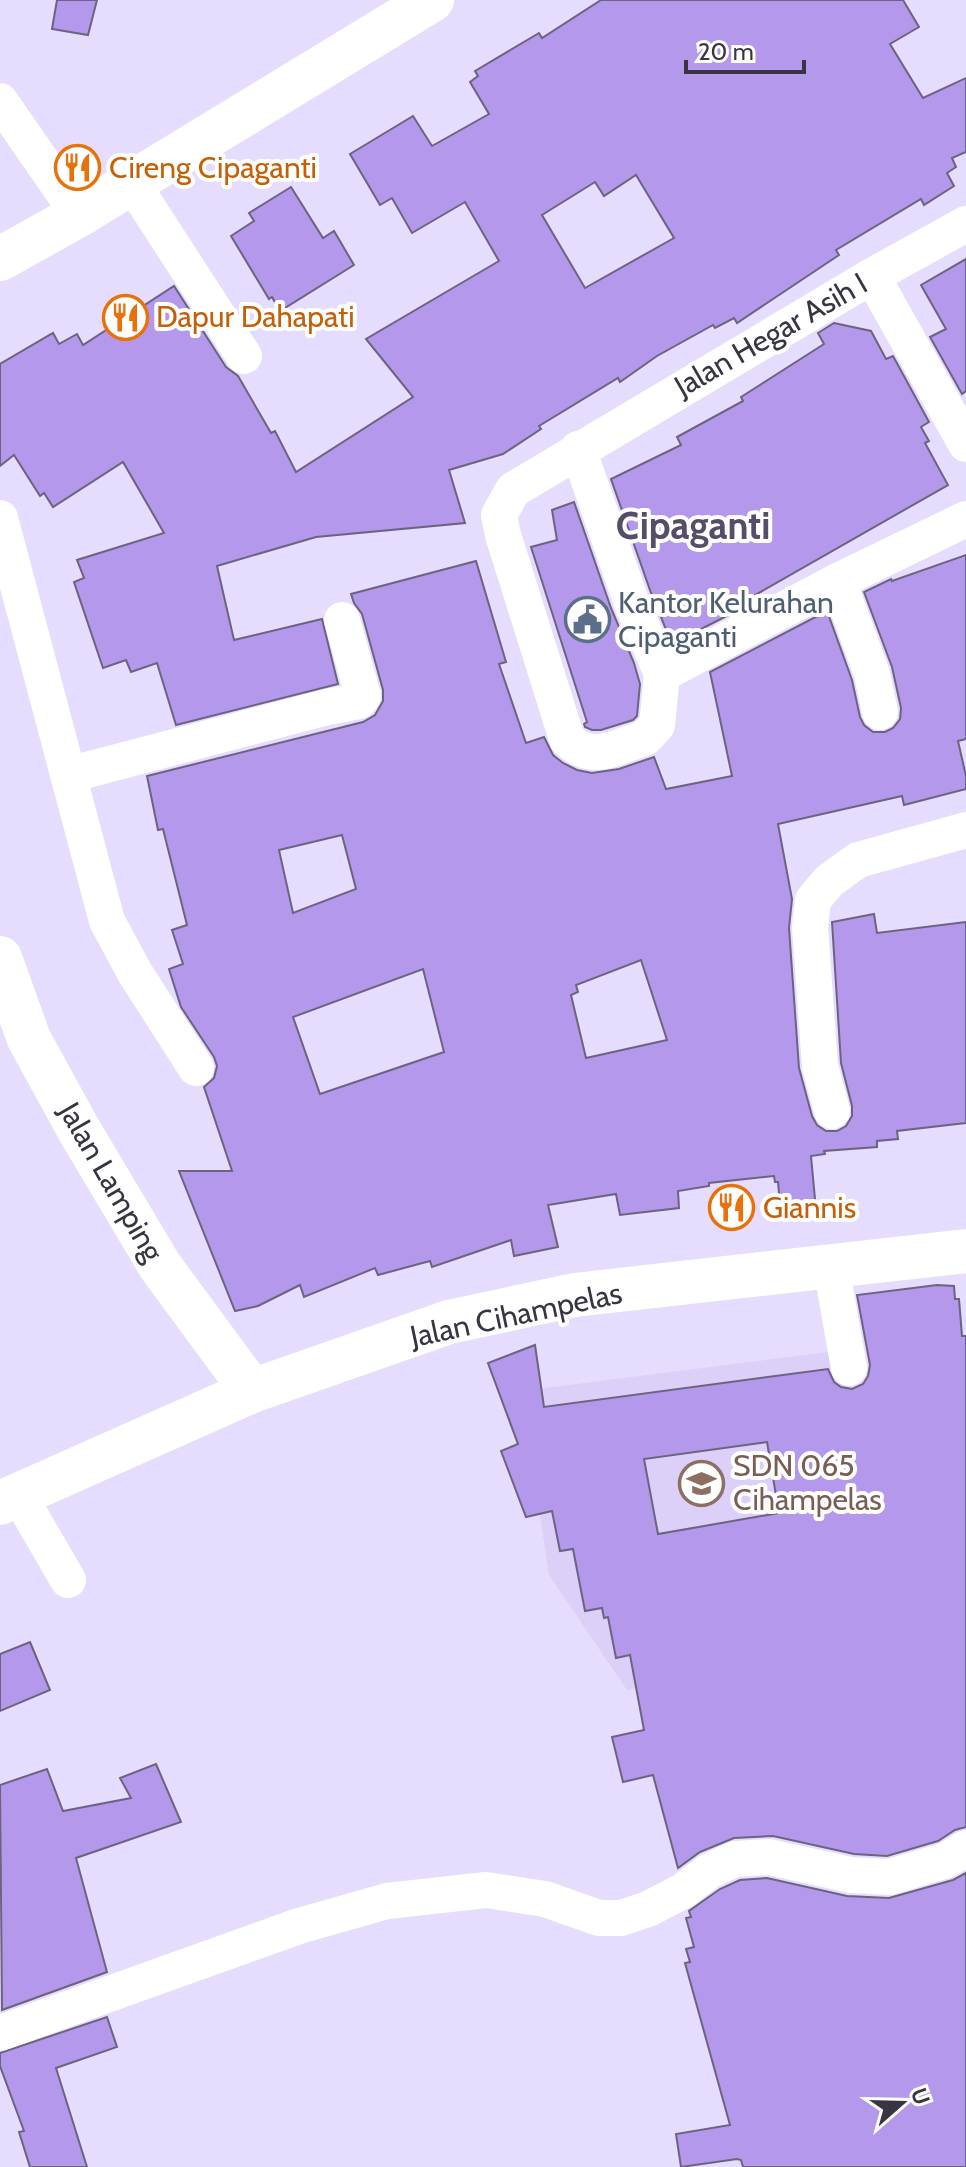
<svg xmlns="http://www.w3.org/2000/svg" width="966" height="2167" viewBox="0 0 966 2167" font-family="Cabin,sans-serif">
<style>
.built{fill:#dcd0f8}
.building{fill:#b398ec;stroke:#6c6380;stroke-width:2;fill-rule:evenodd}
.lines{fill:none;stroke-linecap:round;stroke-linejoin:round}
.street{stroke:#fff;stroke-width:36}
.secondary{stroke:#fff;stroke-width:44}
.primary{stroke:#fff;stroke-width:44}
.labels{text-anchor:middle;stroke-width:8;stroke-linejoin:round;paint-order:stroke}
.food-label{font-size:30px;fill:#c56008;stroke:#fff;text-anchor:start}
.street-label{font-size:30px;fill:#383441;stroke:#fff}
.service-label{font-size:30px;fill:#4e5e75;stroke:#fff;text-anchor:start}
.education-label{font-size:30px;fill:#785e54;stroke:#fff;text-anchor:start}
.district-label{font-size:38px;font-weight:bold;fill:#564e69;stroke:#fff}
</style>
<rect width="100%" height="100%" fill="#e6dcfd"/>
<polygon class="built" points="844,1350 895,1626 627,1690 549,1575 521,1391"/>
<g class="building">
<polygon points="57,0 97,0 88,35 52,29"/>
<path d="M 601,0 L 903,0 L 919,27 L 890,44 L 923,98 L 966,78 L 966,152 L 952,158 L 956,167 L 947,173 L 954,186 L 924,205 L 921,199 L 836,250 L 839,255 L 737,323 L 734,318 L 715,328 L 713,325 L 657,356 L 620,382 L 618,378 L 539,426 L 541,429 L 503,454 L 449,470 L 465,523 L 316,537 L 217,566 L 234,640 L 322,619 L 338,684 L 176,725 L 157,663 L 131,672 L 126,660 L 103,668 L 74,582 L 84,578 L 77,560 L 164,533 L 123,462 L 53,507 L 44,493 L 40,496 L 14,455 L 0,466 L 0,364 L 53,333 L 59,344 L 77,334 L 83,345 L 174,286 L 226,367 L 238,376 L 271,433 L 275,431 L 296,472 L 413,397 L 366,339 L 499,261 L 465,202 L 412,233 L 392,198 L 380,205 L 350,154 L 413,116 L 432,146 L 489,114 L 470,82 L 478,76 L 475,71 L 539,33 L 542,38 ZM 636,175 L 674,238 L 585,288 L 542,215 L 595,182 L 604,196 Z"/>
<polygon points="291,187 323,238 334,231 354,265 280,311 272,297 269,299 231,236 254,221 249,213"/>
<polygon points="966,259 966,391 962,394 930,337 946,329 921,285"/>
<polygon points="834,323 871,331 886,359 893,356 929,422 921,427 929,441 925,443 948,485 750,598 752,603 672,644 651,593 611,479 681,445 677,437 743,401 741,397 824,344 818,333"/>
<polygon points="574,502 611,608 634,663 640,684 637,716 633,720 601,730 592,730 585,727 584,724 587,722 531,547 557,540 552,510"/>
<path d="M 966,555 L 966,739 L 958,741 L 966,776 L 966,789 L 904,805 L 902,796 L 778,824 L 792,899 L 789,928 L 799,1068 L 812,1116 L 817,1125 L 826,1131 L 837,1131 L 846,1126 L 852,1116 L 852,1106 L 841,1063 L 832,922 L 874,914 L 877,933 L 966,922 L 966,1123 L 897,1131 L 898,1139 L 877,1141 L 877,1147 L 824,1151 L 825,1154 L 811,1156 L 816,1210 L 781,1215 L 778,1182 L 775,1182 L 774,1176 L 709,1183 L 709,1186 L 678,1191 L 679,1208 L 620,1215 L 616,1194 L 548,1205 L 558,1247 L 514,1256 L 511,1240 L 432,1267 L 430,1261 L 378,1275 L 375,1268 L 304,1297 L 300,1285 L 258,1306 L 235,1311 L 179,1171 L 232,1171 L 204,1087 L 214,1078 L 217,1066 L 214,1057 L 181,1007 L 169,969 L 183,964 L 172,930 L 187,925 L 163,829 L 158,830 L 147,776 L 363,722 L 375,715 L 383,701 L 383,690 L 362,614 L 354,603 L 351,594 L 476,561 L 506,662 L 499,664 L 526,743 L 544,737 L 553,755 L 563,763 L 577,770 L 592,773 L 619,769 L 654,757 L 666,789 L 732,776 L 710,672 L 827,611 L 852,680 L 860,717 L 864,725 L 873,732 L 885,732 L 893,728 L 900,719 L 901,708 L 892,667 L 864,592 L 891,579 L 892,581 ZM 342,835 L 356,889 L 293,913 L 279,850 ZM 641,960 L 667,1040 L 586,1058 L 571,995 L 578,992 L 576,985 ZM 423,969 L 444,1052 L 320,1094 L 293,1017 Z"/>
<path d="M 937,1285 L 954,1286 L 955,1299 L 959,1299 L 962,1336 L 966,1336 L 966,1827 L 955,1830 L 938,1841 L 887,1856 L 854,1854 L 773,1836 L 734,1838 L 700,1852 L 678,1868 L 653,1775 L 623,1782 L 612,1737 L 644,1730 L 630,1655 L 616,1658 L 608,1617 L 604,1618 L 602,1608 L 585,1611 L 573,1549 L 560,1551 L 552,1511 L 526,1517 L 501,1451 L 518,1444 L 488,1363 L 535,1345 L 544,1407 L 828,1369 L 834,1382 L 841,1387 L 852,1389 L 863,1384 L 868,1376 L 870,1365 L 857,1295 ZM 767,1442 L 779,1513 L 658,1534 L 644,1459 Z"/>
<polygon points="30,1642 50,1690 0,1711 0,1654"/>
<polygon points="156,1764 181,1822 76,1858 107,1972 2,2010 0,1785 47,1769 63,1811 131,1798 120,1778"/>
<polygon points="966,1873 966,2167 743,2167 741,2160 737,2159 681,2167 676,2134 730,2125 685,1963 690,1962 686,1949 694,1947 686,1918 691,1917 689,1911 720,1889 740,1880 767,1878 847,1896 889,1898 953,1880"/>
<polygon points="107,2017 117,2047 56,2068 87,2167 30,2167 19,2132 24,2131 0,2066 0,2053"/>
</g>
<g class="lines">
<g class="street">
<polyline points="0,101 79,215"/>
<polyline points="132,183 244,356"/>
<polyline points="872,276 966,444"/>
<path d="M 578,449 L 631,601 L 662,674 L 657,725 L 645,738 C 615,747 592,764 567,739 L 503,535 L 499,515 L 513,490 L 872,276 L 966,224"/>
<polyline points="0,518 107,921 135,973 196,1068"/>
<polyline points="838,581 872,674 880,712"/>
<polyline points="662,674 838,581 966,519"/>
<polyline points="68,775 327,707 359,701 363,696 342,620"/>
<polyline points="832,1111 820,1066 810,927 813,900 829,881 858,860 966,830"/>
<polyline points="831,1266 849,1368"/>
<polyline points="18,1494 68,1580"/>
<polyline points="0,2033 299,1926 387,1901 486,1890 545,1899 599,1918 621,1918 648,1909 683,1891 709,1871 735,1859 769,1857 851,1875 890,1877 947,1860 966,1848"/>
</g>
<polyline class="secondary" points="0,958 29,1039 79,1130 160,1266 252,1391"/>
<g class="primary">
<polyline points="0,259 79,215 432,0"/>
<polyline points="0,1503 252,1391 449,1322 575,1295 966,1251"/>
</g>
</g>
<defs>
<symbol id="restaurant-ring" viewBox="-11 -11 22 22"><circle r="9.5" fill="#fff" stroke="#e8710a" stroke-width="1.5"/><path d="M-5-6h1v4h1v-4h1v4h1v-4h1v5L-1.5 .5V6h-2V.5L-5-1ZM5-6V6H3V1.5H1.5Q1.5-4 5-6Z" fill="#e8710a"/></symbol>
<symbol id="civic-ring" viewBox="-11 -11 22 22"><circle r="9.5" fill="#fff" stroke="#5c6f8a" stroke-width="1.5"/><path d="M-.6-6.5H3V-4.5H.6V-3L4-1V1h2V6H-6V1h2V-1L-.6-3ZM-1.2 2.5V6h2.4V2.5Z" fill="#5c6f8a"/></symbol>
<symbol id="school-ring" viewBox="-11 -11 22 22"><circle r="9.5" fill="#fff" stroke="#8d6e63" stroke-width="1.5"/><path d="M0-5L7-2L0 1L-7-2ZM-4 1L0 2.5L4 1V4Q0 6-4 4Z" fill="#8d6e63"/></symbol>
</defs>
<g fill-rule="evenodd">
<use href="#restaurant-ring" x="52" y="142" width="51" height="51"/>
<use href="#restaurant-ring" x="100" y="292" width="51" height="51"/>
<use href="#civic-ring" x="562" y="594" width="51" height="51"/>
<use href="#restaurant-ring" x="706" y="1182" width="51" height="51"/>
<use href="#school-ring" x="676" y="1458" width="51" height="51"/>
</g>
<g class="labels">
<g class="food-label">
<text x="109" y="178">Cireng Cipaganti</text>
<text x="156" y="327">Dapur Dahapati</text>
<text x="763" y="1218">Giannis</text>
</g>
<g class="street-label">
<text transform="translate(771 335) rotate(-30)" y="10">Jalan Hegar Asih I</text>
<text transform="translate(111 1182) rotate(60)" y="10">Jalan Lamping</text>
<text transform="translate(516 1315) rotate(-12)" y="10">Jalan Cihampelas</text>
</g>
<g class="service-label">
<text x="618" y="613">Kantor Kelurahan<tspan x="618" dy="34">Cipaganti</tspan></text>
</g>
<g class="education-label">
<text x="733" y="1476">SDN 065<tspan x="733" dy="34">Cihampelas</tspan></text>
</g>
<g class="district-label">
<text x="693" y="539">Cipaganti</text>
</g>
</g>
<g transform="translate(902 2103) rotate(70)" stroke="#ffffff" stroke-width="6" paint-order="stroke">
<path d="M0-6L14 30L0 20L-14 30Z" fill="#383441"/>
<text y="-12" font-size="22" font-weight="bold" text-anchor="middle" fill="#383441">U</text>
</g>
<path d="M686 60v12h118v-12" fill="none" stroke="#383441" stroke-width="4"/>
<text x="698" y="60" font-size="24" fill="#383441" stroke="#ffffff" stroke-width="6" paint-order="stroke">20 m</text>
</svg>
